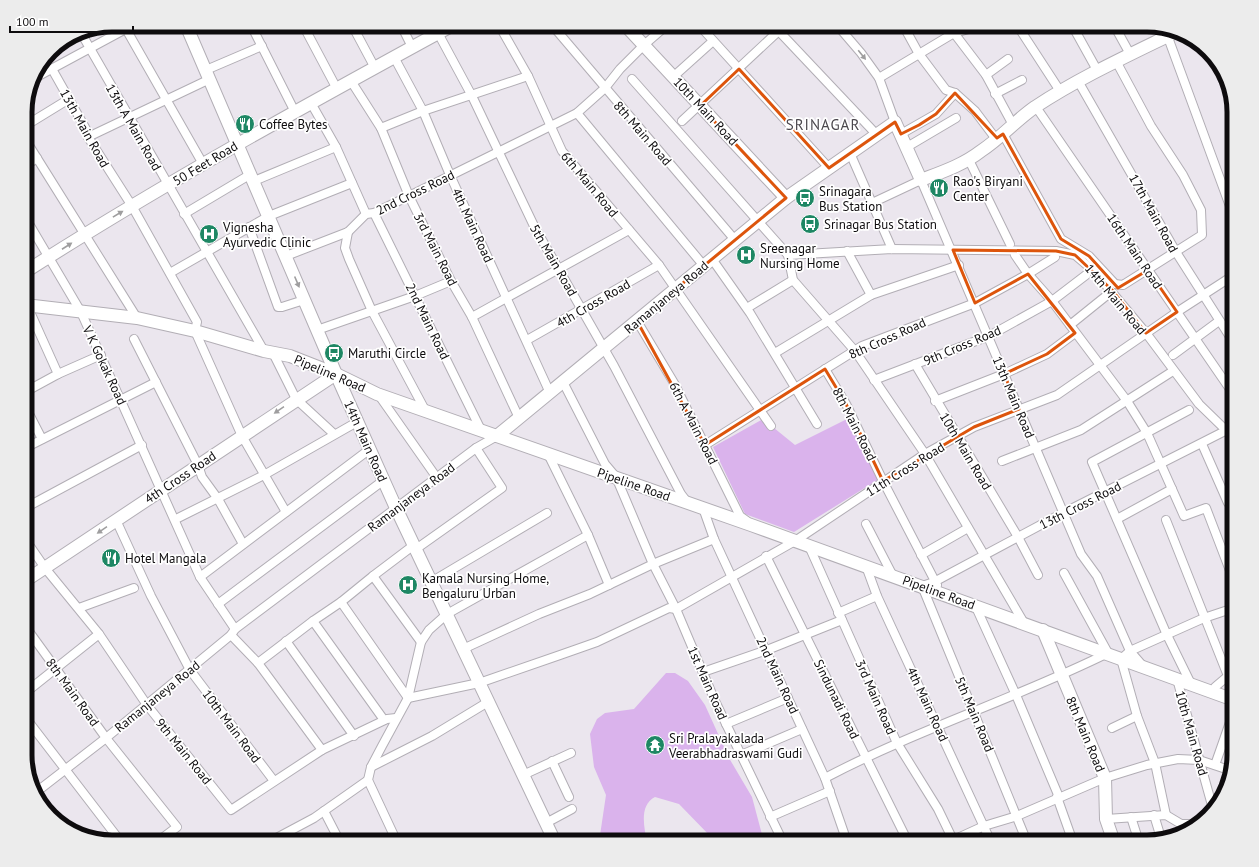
<svg xmlns="http://www.w3.org/2000/svg" width="1259" height="867" viewBox="0 0 1259 867" font-family="'PT Sans',sans-serif">
<style>
.green{fill:#dab3ec}
.lines{fill:none;stroke-linecap:round;stroke-linejoin:round}
.street-casing{stroke:#b2aeb5;stroke-width:10}
.secondary-casing{stroke:#b2aeb5;stroke-width:14}
.street{stroke:#fff;stroke-width:8}
.secondary{stroke:#fff;stroke-width:12}
.oneway{fill:#9f9e9f}
.marked{fill:none;stroke:#dd550c;stroke-width:3;stroke-linejoin:round}
.labels{text-anchor:middle;stroke-width:3.5;stroke-linejoin:round;paint-order:stroke}
.street-label{font-size:13px;fill:#0e0c0e;stroke:#fff}
.poi-label{font-size:13px;fill:#0e0c0e;stroke:#fff;text-anchor:start}
.quarter-label{font-size:15px;letter-spacing:1px;fill:#4b474d;stroke:#fff}
.rim{fill:none;stroke:#0e0c0e;stroke-width:5}
</style>
<rect width="100%" height="100%" fill="#ebe6ee"/>
<g class="green">
<polygon points="763,419 795,445 847,419 879,479 794,532 745,514 713,447"/>
<path d="M 666,673 L 675,673 L 688,681 L 705,705 L 729,758 L 752,797 L 764,842 L 719,842 L 712,838 L 679,804 L 655,797 C 639,805 644,827 647,842 L 599,842 L 606,795 L 594,767 L 590,734 L 597,719 L 605,713 L 634,709 Z"/>
</g>
<g class="lines">
<defs>
<g id="street">
<polyline points="251,25 295,112"/>
<polyline points="303,25 337,89"/>
<polyline points="352,25 375,68"/>
<polyline points="401,25 412,47"/>
<polyline points="499,25 528,76 562,151 659,265 771,426"/>
<polyline points="552,25 735,240"/>
<polyline points="699,25 829,168"/>
<polyline points="773,25 877,135"/>
<polyline points="837,25 861,53 879,78 895,122"/>
<polyline points="903,25 919,54 946,90 955,93 975,111 996,139"/>
<polyline points="950,25 954,33 986,75 1012,123"/>
<polyline points="1017,25 1060,91"/>
<polyline points="1072,25 1097,70"/>
<polyline points="1114,25 1130,54"/>
<polyline points="126,29 203,164"/>
<polyline points="80,31 264,351"/>
<polyline points="1166,32 1234,217"/>
<polyline points="438,33 472,96 534,226 614,366 681,494 687,502"/>
<polyline points="394,57 423,111 450,175 550,393"/>
<polyline points="52,69 87,131 88,137 132,206 197,322 195,331 242,436 286,512"/>
<polyline points="206,70 262,46"/>
<polyline points="986,75 1008,59"/>
<polyline points="673,77 713,41"/>
<polyline points="879,78 954,33 984,25"/>
<polyline points="632,79 788,255 892,249 1056,251 1075,255 1095,272 1146,333 1199,404 1234,438"/>
<polyline points="31,80 133,25"/>
<polyline points="351,81 381,128 409,196 451,281 472,317 519,418"/>
<polyline points="1078,81 1176,252 1234,343"/>
<polyline points="995,94 1022,80"/>
<polyline points="311,103 336,147 366,214"/>
<polyline points="1036,107 1234,395"/>
<polyline points="577,113 704,266"/>
<polyline points="682,121 785,25"/>
<polyline points="25,126 69,99"/>
<polyline points="381,128 423,111 528,76"/>
<polyline points="901,134 936,114 955,93"/>
<polyline points="1003,134 1061,239 1089,256 1115,284 1123,285 1202,235 1201,210 1183,175 1151,126 1116,61"/>
<polyline points="88,137 210,79"/>
<polyline points="25,139 137,318"/>
<polyline points="907,147 956,118"/>
<polyline points="850,153 892,249"/>
<polyline points="969,160 1010,244"/>
<polyline points="25,166 37,158"/>
<polyline points="254,181 336,147"/>
<polyline points="872,203 921,180 1081,554 1097,576 1130,651 1143,666"/>
<polyline points="374,213 481,430"/>
<polyline points="184,214 251,174"/>
<polyline points="25,217 81,312 200,577 235,629"/>
<polyline points="249,227 278,307 282,307 304,300"/>
<polyline points="348,232 345,248 349,259 372,311 425,410"/>
<polyline points="847,251 871,295"/>
<polyline points="788,255 793,280 855,351 925,454 1024,623"/>
<polyline points="1015,255 1028,274 1052,301 1127,401 1147,433 1184,516 1206,508 1234,581"/>
<polyline points="286,256 348,232 366,214 374,213 409,196 577,113 605,88 620,69 644,45 667,25"/>
<polyline points="712,259 750,313 817,424"/>
<polyline points="170,273 269,216 352,183"/>
<polyline points="26,303 58,374"/>
<polyline points="747,308 793,280"/>
<polyline points="472,317 629,230"/>
<polyline points="637,321 674,383 740,516 747,521"/>
<polyline points="1070,325 1106,296"/>
<polyline points="317,330 415,296 451,281"/>
<polyline points="134,339 198,465 202,477 218,499 243,544"/>
<polyline points="527,340 659,265"/>
<polyline points="273,353 296,399 334,434"/>
<polyline points="775,353 871,295 959,265"/>
<polyline points="1173,355 1219,321"/>
<polyline points="915,364 1018,537 1038,575"/>
<polyline points="825,369 846,404 883,481 937,585"/>
<polyline points="874,380 989,336 1052,301 1086,275"/>
<polyline points="563,382 605,464 616,477 653,564 676,609 715,701 783,842"/>
<polyline points="25,392 58,374 101,355"/>
<polyline points="378,394 437,478"/>
<polyline points="935,401 1004,374 1047,354 1075,333"/>
<polyline points="25,406 42,439"/>
<polyline points="1189,410 1092,462 1167,635 1191,684"/>
<polyline points="1202,444 1228,503"/>
<polyline points="705,445 862,346 975,303 1028,274 1055,257"/>
<polyline points="25,448 156,382"/>
<polyline points="548,454 588,535 609,585"/>
<polyline points="1002,461 1081,430 1173,371"/>
<polyline points="25,508 142,445"/>
<polyline points="703,508 714,539 825,778 844,833 844,842"/>
<polyline points="176,519 264,475 357,422"/>
<polyline points="1117,519 1172,489"/>
<polyline points="116,520 151,596 190,670 274,781"/>
<polyline points="1166,520 1228,676 1215,687 1215,693"/>
<polyline points="866,524 893,576"/>
<polyline points="25,539 45,568 99,634 147,705 231,810 322,750 387,719 396,718"/>
<polyline points="809,546 897,743 938,809 954,842"/>
<polyline points="416,549 502,488 476,448"/>
<polyline points="921,555 968,528"/>
<polyline points="766,556 908,842"/>
<polyline points="866,566 877,596 991,842"/>
<polyline points="373,576 421,642"/>
<polyline points="200,577 370,449"/>
<polyline points="431,582 547,513"/>
<polyline points="341,602 408,698 479,683 560,655 597,642 669,608 676,609 795,541 925,454 974,427 1057,395 1177,312 1234,275"/>
<polyline points="218,604 384,480"/>
<polyline points="975,605 1016,695 1059,797"/>
<polyline points="79,608 134,588"/>
<polyline points="838,613 877,596"/>
<polyline points="313,621 384,720"/>
<polyline points="25,626 106,738 177,827 157,842"/>
<polyline points="231,635 258,663 322,750"/>
<polyline points="286,641 354,736"/>
<polyline points="463,649 539,614 590,594 653,564 714,539"/>
<polyline points="258,663 313,621 341,602 373,576 414,545"/>
<polyline points="703,672 767,650 842,620"/>
<polyline points="1177,679 1213,809"/>
<polyline points="25,693 99,634"/>
<polyline points="25,717 121,842"/>
<polyline points="726,724 788,698"/>
<polyline points="1112,728 1137,716"/>
<polyline points="741,755 802,729"/>
<polyline points="552,761 569,797"/>
<polyline points="1215,765 1234,711"/>
<polyline points="371,767 432,736 488,702"/>
<polyline points="523,775 571,753"/>
<path d="M 825,778 C 916,730 1015,699 1108,653 L 1064,573"/>
<polyline points="35,793 106,738 231,635 235,629 476,448 497,436"/>
<polyline points="1057,797 1073,842"/>
<polyline points="324,811 340,842"/>
<polyline points="1154,815 1161,838"/>
<polyline points="1166,815 1155,763 1137,716 1121,659 1130,651 1204,618 1234,608"/>
<polyline points="770,817 830,791"/>
<polyline points="1131,817 1139,842"/>
<polyline points="1106,819 1166,815 1181,824 1185,832"/>
<polyline points="546,823 572,809"/>
<polyline points="1181,824 1197,824"/>
<polyline points="269,842 314,818 368,780"/>
<polyline points="397,842 368,780 371,767 382,746 408,698 421,642 429,630 447,614 588,535"/>
<polyline points="949,842 984,826 1017,816 1105,778 1147,765 1178,759 1199,760 1229,770"/>
<polyline points="1027,842 922,586 934,582 1063,513 1227,430"/>
</g>
<g id="secondary">
<polyline points="186,25 336,374 396,508 555,842"/>
<polyline points="625,25 786,198"/>
<path d="M 25,272 C 164,183 308,104 453,25"/>
<polyline points="25,305 137,318 195,331 264,351 290,356 336,374 377,394 751,525 1234,700"/>
<path d="M 497,436 L 786,198 L 895,122 L 921,180 C 942,172 963,165 981,151 C 1001,138 1015,121 1035,107 C 1079,78 1127,56 1174,33"/>
<polyline points="25,581 336,374"/>
<polyline points="1043,630 1105,778 1106,819 1114,842"/>
</g>
</defs>
<use href="#street" class="street-casing"/>
<use href="#secondary" class="secondary-casing"/>
<use href="#street" class="street"/>
<use href="#secondary" class="secondary"/>
</g>
<defs><path id="oneway-solid" d="M-6-.8H1V-3.2L6.5 0L1 3.2V.8H-6Z"/></defs>
<g class="oneway">
<use href="#oneway-solid" transform="translate(862 55) rotate(51)"/>
<use href="#oneway-solid" transform="translate(118 214) rotate(-31)"/>
<use href="#oneway-solid" transform="translate(67 246) rotate(-33)"/>
<use href="#oneway-solid" transform="translate(297 282) rotate(67)"/>
<use href="#oneway-solid" transform="translate(279 410) rotate(146)"/>
<use href="#oneway-solid" transform="translate(102 530) rotate(146)"/>
</g>
<path class="marked" d="M 739,69 L 829,168 L 895,122 L 901,134 L 919,125 L 936,114 L 955,93 L 997,138 L 1003,134 L 1061,239 L 1089,256 L 1118,288 L 1148,270 L 1177,312 L 1146,333 L 1112,290 L 1075,255 L 1056,251 L 953,250 L 975,303 L 1028,274 L 1075,333 L 1047,354 L 1004,374 L 1019,409 L 974,427 L 883,481 L 846,404 L 825,369 L 705,445 L 637,321 L 786,198 L 700,106 Z"/>
<defs>
<symbol id="restaurant-disc" viewBox="-11 -11 22 22"><circle r="9.5" fill="#1e8764" stroke="#fff"/><path d="M-5-6h1v4h1v-4h1v4h1v-4h1v5L-1.5 .5V6h-2V.5L-5-1ZM5-6V6H3V1.5H1.5Q1.5-4 5-6Z" fill="#fff"/></symbol>
<symbol id="bus-disc" viewBox="-11 -11 22 22"><circle r="9.5" fill="#1e8764" stroke="#fff"/><path d="M-5-6H5V4H4V6H2V4H-2V6H-4V4H-5ZM-3.5-4V0h7V-4ZM-3.5 1.2v1.5H-2V1.2ZM2 1.2v1.5H3.5V1.2Z" fill="#fff"/></symbol>
<symbol id="hospital-disc" viewBox="-11 -11 22 22"><circle r="9.5" fill="#1e8764" stroke="#fff"/><path d="M-5-5h3v3.5h4V-5h3V5h-3V1.5h-4V5h-3Z" fill="#fff"/></symbol>
<symbol id="temple-disc" viewBox="-11 -11 22 22"><circle r="9.5" fill="#1e8764" stroke="#fff"/><path d="M0-6L5-2H3V0L6.5 2.5H4V6H1.5V3h-3V6H-4V2.5H-6.5L-3 0V-2H-5Z" fill="#fff"/></symbol>
</defs>
<g fill-rule="evenodd">
<use href="#restaurant-disc" x="234" y="113" width="22" height="22"/>
<use href="#restaurant-disc" x="928" y="177" width="22" height="22"/>
<use href="#bus-disc" x="794" y="187" width="22" height="22"/>
<use href="#bus-disc" x="799" y="213" width="22" height="22"/>
<use href="#hospital-disc" x="198" y="223" width="22" height="22"/>
<use href="#hospital-disc" x="735" y="244" width="22" height="22"/>
<use href="#bus-disc" x="323" y="342" width="22" height="22"/>
<use href="#restaurant-disc" x="100" y="547" width="22" height="22"/>
<use href="#hospital-disc" x="397" y="574" width="22" height="22"/>
<use href="#temple-disc" x="644" y="734" width="22" height="22"/>
</g>
<g class="labels">
<g class="street-label">
<text transform="translate(706 111) rotate(47)" y="5">10th Main Road</text>
<text transform="translate(134 127) rotate(60)" y="5">13th A Main Road</text>
<text transform="translate(85 128) rotate(61)" y="5">13th Main Road</text>
<text transform="translate(643 133) rotate(49)" y="5">8th Main Road</text>
<text transform="translate(205 163) rotate(-31)" y="5">50 Feet Road</text>
<text transform="translate(590 184) rotate(50)" y="5">6th Main Road</text>
<text transform="translate(415 192) rotate(-26)" y="5">2nd Cross Road</text>
<text transform="translate(1154 213) rotate(61)" y="5">17th Main Road</text>
<text transform="translate(473 225) rotate(65)" y="5">4th Main Road</text>
<text transform="translate(436 249) rotate(63)" y="5">3rd Main Road</text>
<text transform="translate(1135 251) rotate(56)" y="5">16th Main Road</text>
<text transform="translate(554 260) rotate(60)" y="5">5th Main Road</text>
<text transform="translate(666 297) rotate(-40)" y="5">Ramanjaneya Road</text>
<text transform="translate(1116 299) rotate(50)" y="5">14th Main Road</text>
<text transform="translate(593 303) rotate(-30)" y="5">4th Cross Road</text>
<text transform="translate(428 321) rotate(64)" y="5">2nd Main Road</text>
<text transform="translate(887 338) rotate(-24)" y="5">8th Cross Road</text>
<text transform="translate(962 345) rotate(-23)" y="5">9th Cross Road</text>
<text transform="translate(105 365) rotate(65)" y="5">V K Gokak Road</text>
<text transform="translate(330 373) rotate(23)" y="5">Pipeline Road</text>
<text transform="translate(1014 397) rotate(67)" y="5">13th Main Road</text>
<text transform="translate(694 423) rotate(63)" y="5">6th A Main Road</text>
<text transform="translate(855 424) rotate(63)" y="5">8th Main Road</text>
<text transform="translate(366 441) rotate(66)" y="5">14th Main Road</text>
<text transform="translate(966 451) rotate(59)" y="5">10th Main Road</text>
<text transform="translate(905 469) rotate(-32)" y="5">11th Cross Road</text>
<text transform="translate(180 477) rotate(-34)" y="5">4th Cross Road</text>
<text transform="translate(634 484) rotate(19)" y="5">Pipeline Road</text>
<text transform="translate(411 497) rotate(-37)" y="5">Ramanjaneya Road</text>
<text transform="translate(1080 505) rotate(-27)" y="5">13th Cross Road</text>
<text transform="translate(939 592) rotate(20)" y="5">Pipeline Road</text>
<text transform="translate(778 675) rotate(65)" y="5">2nd Main Road</text>
<text transform="translate(708 683) rotate(66)" y="5">1st Main Road</text>
<text transform="translate(73 692) rotate(54)" y="5">8th Main Road</text>
<text transform="translate(157 696) rotate(-39)" y="5">Ramanjaneya Road</text>
<text transform="translate(876 697) rotate(66)" y="5">3rd Main Road</text>
<text transform="translate(837 699) rotate(64)" y="5">Sindunadi Road</text>
<text transform="translate(928 704) rotate(65)" y="5">4th Main Road</text>
<text transform="translate(975 714) rotate(67)" y="5">5th Main Road</text>
<text transform="translate(232 726) rotate(53)" y="5">10th Main Road</text>
<text transform="translate(1192 733) rotate(74)" y="5">10th Main Road</text>
<text transform="translate(1086 734) rotate(67)" y="5">8th Main Road</text>
<text transform="translate(184 751) rotate(51)" y="5">9th Main Road</text>
</g>
<g class="poi-label">
<text x="259" y="129">Coffee Bytes</text>
<text x="953" y="186">Rao's Biryani<tspan x="953" dy="15">Center</tspan></text>
<text x="819" y="196">Srinagara<tspan x="819" dy="15">Bus Station</tspan></text>
<text x="824" y="229">Srinagar Bus Station</text>
<text x="223" y="232">Vignesha<tspan x="223" dy="15">Ayurvedic Clinic</tspan></text>
<text x="760" y="253">Sreenagar<tspan x="760" dy="15">Nursing Home</tspan></text>
<text x="348" y="358">Maruthi Circle</text>
<text x="125" y="563">Hotel Mangala</text>
<text x="422" y="583">Kamala Nursing Home,<tspan x="422" dy="15">Bengaluru Urban</tspan></text>
<text x="669" y="743">Sri Pralayakalada<tspan x="669" dy="15">Veerabhadraswami Gudi</tspan></text>
</g>
<g class="quarter-label">
<text x="823" y="130">SRINAGAR</text>
</g>
</g>
<path d="M0 0H1259V867H0ZM112 32H1147A80 80 0 0 1 1227 112V755A80 80 0 0 1 1147 835H112A80 80 0 0 1 32 755V112A80 80 0 0 1 112 32Z" fill="#ececec" fill-rule="evenodd"/>
<path class="rim" d="M112 32H1147A80 80 0 0 1 1227 112V755A80 80 0 0 1 1147 835H112A80 80 0 0 1 32 755V112A80 80 0 0 1 112 32Z"/>
<path d="M10 26v6h123v-6" fill="none" stroke="#0e0c0e" stroke-width="2"/>
<text x="16" y="26" font-size="12" fill="#0e0c0e" stroke="#ffffff" stroke-width="3" paint-order="stroke">100 m</text>
</svg>
